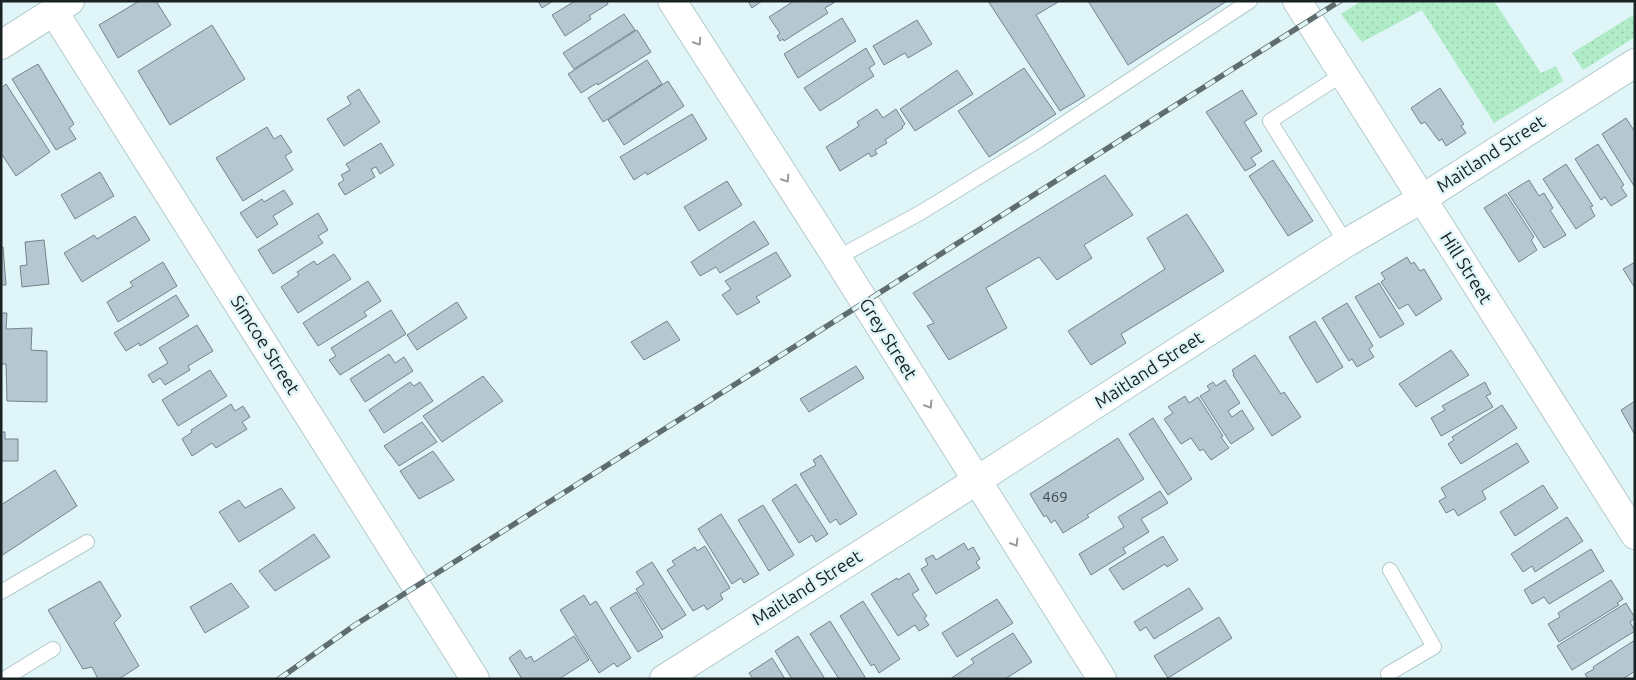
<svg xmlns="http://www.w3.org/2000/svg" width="1636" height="680" viewBox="0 0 1636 680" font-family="Ubuntu,sans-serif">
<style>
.grass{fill:url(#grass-dots)}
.building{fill:#b5c7d0;stroke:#73848d}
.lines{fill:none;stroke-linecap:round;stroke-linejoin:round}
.service-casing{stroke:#b5cbcd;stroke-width:16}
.minor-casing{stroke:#b5cbcd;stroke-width:30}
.tertiary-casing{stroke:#b5cbcd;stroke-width:30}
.service{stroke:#fff;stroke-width:14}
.minor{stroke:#fff;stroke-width:28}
.tertiary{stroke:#fff;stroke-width:28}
.rail-casing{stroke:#606d6e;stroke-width:5.5}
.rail{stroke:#dff5f7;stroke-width:4;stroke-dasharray:11;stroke-linecap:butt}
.oneway{stroke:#989b9c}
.labels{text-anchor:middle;stroke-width:5;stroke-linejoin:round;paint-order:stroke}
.number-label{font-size:15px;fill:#404a4e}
.street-label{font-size:18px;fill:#192122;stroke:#dff5f7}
</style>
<defs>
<pattern id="grass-dots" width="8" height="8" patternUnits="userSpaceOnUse" patternTransform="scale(1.25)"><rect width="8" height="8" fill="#b0ecc7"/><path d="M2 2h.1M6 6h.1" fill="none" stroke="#97caab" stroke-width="1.8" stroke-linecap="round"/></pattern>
</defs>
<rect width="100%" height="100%" fill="#dff5f7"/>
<g class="grass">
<polygon points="1361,1 1494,1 1541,73 1556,66 1563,81 1494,123 1422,10 1362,42 1341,14"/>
<polygon points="1635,14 1635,37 1583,70 1572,53"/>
</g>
<g class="building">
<polygon points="139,1 156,1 171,25 118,58 99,25"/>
<polygon points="538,1 553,1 542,8"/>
<polygon points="575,1 607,1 608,4 589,16 591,19 565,36 552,15"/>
<polygon points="748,1 762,1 752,8"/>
<polygon points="794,1 835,2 825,8 828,13 784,41 783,39 780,41 777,36 780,33 769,17"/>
<polygon points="988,1 1060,1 1036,15 1085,96 1060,111"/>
<polygon points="1088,1 1227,1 1128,65"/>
<polygon points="624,14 635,30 574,69 563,53"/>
<polygon points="842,18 856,41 798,78 784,54"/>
<polygon points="917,20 932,44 908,58 905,53 884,65 873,46"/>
<polygon points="212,25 245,79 170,125 138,71"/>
<polygon points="637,30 651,52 598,85 597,83 581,93 568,74"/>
<polygon points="866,48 875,64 869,68 874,76 820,111 804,88"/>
<polygon points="647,60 662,84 603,122 588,98"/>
<polygon points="38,64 74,124 69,128 76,139 56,150 12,79"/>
<polygon points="1024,68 1056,114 989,157 958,111"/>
<polygon points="957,70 973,94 915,131 900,109"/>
<polygon points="668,81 684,106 624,145 608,120"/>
<polygon points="6,84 50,152 16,176 1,153 1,88"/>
<polygon points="1440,88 1464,124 1461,126 1466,133 1446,146 1442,139 1439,141 1425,122 1421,124 1411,108"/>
<polygon points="359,89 380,122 344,146 327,119 351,104 347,97"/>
<polygon points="1242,90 1257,114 1244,122 1262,151 1251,158 1256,165 1245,171 1206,112"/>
<polygon points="877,109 883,118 896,109 905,124 902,127 903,128 885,140 887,143 875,150 877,154 871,157 869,153 840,171 826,147 859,126 857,122"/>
<polygon points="692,114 707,139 647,175 646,172 634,180 620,157"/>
<polygon points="1626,118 1635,132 1634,186 1602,134"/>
<polygon points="267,127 274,139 281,135 292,152 285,156 293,170 243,201 216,158"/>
<polygon points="381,143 394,165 380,174 376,167 371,169 375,177 345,195 338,184 344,180 341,175 350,170 346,164"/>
<polygon points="1598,144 1624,185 1621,187 1627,196 1611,206 1605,197 1601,200 1575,159"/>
<polygon points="1273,160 1313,221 1288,236 1249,176"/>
<polygon points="1566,164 1593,206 1590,207 1595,216 1576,229 1543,179"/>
<polygon points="100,172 114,196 75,219 61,195"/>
<polygon points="1105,175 1133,215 1084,245 1092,258 1057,280 1039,257 986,288 1007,328 949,360 927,326 934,323 913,293"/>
<polygon points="1529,180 1539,196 1544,193 1553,208 1550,210 1566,235 1544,248 1508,193"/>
<polygon points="727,181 742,205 699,231 684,207"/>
<polygon points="284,190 293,204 273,216 278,224 257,238 240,213 262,199 264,202"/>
<polygon points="1506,194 1534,237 1531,240 1537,250 1519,262 1484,208"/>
<polygon points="318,213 328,230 318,236 323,243 273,274 258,250"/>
<polygon points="1187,214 1224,271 1121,334 1126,343 1091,365 1068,331 1165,269 1147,238"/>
<polygon points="135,216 150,240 82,282 64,253 94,235 97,239"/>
<polygon points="754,221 769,244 720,273 716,267 700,276 691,262"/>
<polygon points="44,240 49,284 22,287 20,266 27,265 25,242"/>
<polygon points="1,247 3,247 6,285 1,285"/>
<polygon points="776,252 791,276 756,297 760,302 737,315 722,295 731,289 725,281"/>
<polygon points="334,254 351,279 298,313 281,287 299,275 297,272 314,261 317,265"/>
<polygon points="1407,257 1411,264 1414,262 1420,271 1424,269 1442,299 1416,316 1408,304 1399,309 1381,282 1385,279 1381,273"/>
<polygon points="163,262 177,286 118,322 107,302 133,286 130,282"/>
<polygon points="1635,262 1635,288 1623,269"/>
<polygon points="368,281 381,301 364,312 367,316 318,346 303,323"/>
<polygon points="1379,283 1404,324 1380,338 1355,297"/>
<polygon points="176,295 189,316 140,346 139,343 126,351 114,333"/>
<polygon points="457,302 467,318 417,350 407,335"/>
<polygon points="1347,303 1373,346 1369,349 1374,357 1357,367 1352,359 1349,361 1322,318"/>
<polygon points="391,310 406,334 340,375 329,360 336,356 331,348"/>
<polygon points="1,313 7,313 6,329 32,328 31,350 47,351 47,402 7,401 6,364 1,364"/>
<polygon points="667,321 680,340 644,360 631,342"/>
<polygon points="1315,321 1343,367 1317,383 1289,337"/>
<polygon points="197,325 213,351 188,366 190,370 165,385 160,378 153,383 148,375 168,363 159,348"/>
<polygon points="1451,350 1469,375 1416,407 1399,384"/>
<polygon points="389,354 395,363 404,357 413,371 365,402 350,379"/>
<polygon points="1255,355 1281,394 1284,392 1301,417 1272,436 1233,375 1234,374 1232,370"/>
<polygon points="856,366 864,378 809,412 800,399"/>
<polygon points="210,370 227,396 178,426 162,400"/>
<polygon points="483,376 503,401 442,442 423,416"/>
<polygon points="1225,380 1240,403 1228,411 1232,417 1242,410 1254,429 1231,444 1200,396 1210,390 1207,386 1213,382 1216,386"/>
<polygon points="410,382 414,386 420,382 433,401 384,433 369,410"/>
<polygon points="1485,382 1491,394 1486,396 1493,407 1441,436 1431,418 1445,410 1442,406"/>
<polygon points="1185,396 1189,403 1198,397 1223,436 1221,437 1229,448 1211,460 1203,449 1200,451 1191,438 1181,444 1164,419 1173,413 1168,407"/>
<polygon points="1635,401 1635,435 1621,410"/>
<polygon points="231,404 235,411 243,406 250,417 242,422 247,429 216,448 212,443 192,456 182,439 192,432 191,430"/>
<polygon points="1502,405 1517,428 1461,464 1448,444 1454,440 1452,437"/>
<polygon points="1153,418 1192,479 1168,495 1129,434"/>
<polygon points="422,422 437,442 399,466 384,446"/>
<polygon points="1,432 5,432 5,439 18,439 18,461 1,461"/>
<polygon points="1118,438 1144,479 1087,515 1089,517 1063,533 1055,520 1051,523 1046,515 1044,517 1030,494"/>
<polygon points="1517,443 1529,462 1482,491 1486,499 1458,516 1454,509 1446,513 1439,501 1446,497 1441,488"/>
<polygon points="433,451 454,480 419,499 400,471"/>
<polygon points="821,455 857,514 840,525 836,519 830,523 800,474 816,465 813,460"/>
<polygon points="55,470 77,506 1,556 1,505"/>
<polygon points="796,484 828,534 816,542 812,535 799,543 772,500"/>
<polygon points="1543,485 1558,508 1515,536 1500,512"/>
<polygon points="281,488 295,508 239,542 219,512 239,500 245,508"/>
<polygon points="1160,491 1168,503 1141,519 1149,532 1123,548 1126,553 1091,575 1079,554 1124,527 1118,517"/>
<polygon points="763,505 794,555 769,571 738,520"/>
<polygon points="721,514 759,574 744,583 741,578 732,584 698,529"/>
<polygon points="1567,517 1583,541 1535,572 1532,566 1523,572 1511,554"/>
<polygon points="314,534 330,557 275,591 259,571"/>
<polygon points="1163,536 1178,560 1167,567 1165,564 1123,590 1109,569"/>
<polygon points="964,543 968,550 973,547 980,559 976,562 980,568 936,594 921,569 928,565 925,559 933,555 936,560"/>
<polygon points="705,546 730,588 720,594 723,599 707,610 704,605 693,611 667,570 675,565 672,561 695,547 697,551"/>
<polygon points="1591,549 1604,571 1549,604 1544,597 1532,604 1524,590"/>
<polygon points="652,562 686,615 662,630 636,589 644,584 636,572"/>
<polygon points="909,573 919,590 912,594 927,616 924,618 929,625 919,631 915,625 898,636 871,594 897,578 898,580"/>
<polygon points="1611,580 1623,599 1617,603 1619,605 1559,642 1548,624 1560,617 1558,613"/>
<polygon points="100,581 121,616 114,623 139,666 119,679 98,679 92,667 83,669 48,610"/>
<polygon points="231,583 249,607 205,633 190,607"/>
<polygon points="1189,588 1203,609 1154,639 1146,627 1140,631 1134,622"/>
<polygon points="636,592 663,637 638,652 610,608"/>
<polygon points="584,595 590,605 596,601 631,658 617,667 614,663 599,673 560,610"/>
<polygon points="997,599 1013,623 957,657 942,633"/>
<polygon points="863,601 900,659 879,673 874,664 871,666 840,616"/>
<polygon points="1626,603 1635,618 1630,622 1635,631 1572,670 1557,646"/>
<polygon points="1219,617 1232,638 1168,678 1154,656"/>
<polygon points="830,621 865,677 862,679 839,679 810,634"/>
<polygon points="1013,633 1032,662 1005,679 950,679 974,663 971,659"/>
<polygon points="574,636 589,660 559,679 522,679 509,658 520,650 526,659 531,656 534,662"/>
<polygon points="798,636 825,679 792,679 775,651"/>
<polygon points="1635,640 1635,671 1623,679 1588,679 1585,674 1594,669 1593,667"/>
<polygon points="772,658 785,679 753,679 749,673"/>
</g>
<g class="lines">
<defs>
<g id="service">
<polyline points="1343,74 1270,121 1346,243"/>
<polyline points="837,258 920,213 1039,140 1250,1"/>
<polyline points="1,592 87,542"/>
<polyline points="1388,674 1434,647 1390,570"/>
<polyline points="4,679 53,649"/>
</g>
<g id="minor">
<polyline points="1297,1 1635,535"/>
<polyline points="54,12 475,679"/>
<polyline points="1,45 70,1"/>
<polyline points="664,679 976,481 1346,243 1423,198 1635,63"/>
</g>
<polyline id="tertiary" points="672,1 837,258 1102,679"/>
</defs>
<use href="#service" class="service-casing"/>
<use href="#minor" class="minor-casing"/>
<use href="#tertiary" class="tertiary-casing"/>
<use href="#service" class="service"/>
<use href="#minor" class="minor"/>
<use href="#tertiary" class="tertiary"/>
<defs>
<polyline id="rail" points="279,679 355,625 1340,1"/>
</defs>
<use href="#rail" class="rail-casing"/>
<use href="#rail" class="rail"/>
</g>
<defs><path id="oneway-chevron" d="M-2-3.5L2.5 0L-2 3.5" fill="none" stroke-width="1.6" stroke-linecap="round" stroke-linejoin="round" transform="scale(1.25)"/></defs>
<g class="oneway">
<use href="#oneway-chevron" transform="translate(698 42) rotate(57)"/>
<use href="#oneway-chevron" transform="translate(786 179) rotate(57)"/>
<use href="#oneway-chevron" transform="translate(929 405) rotate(58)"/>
<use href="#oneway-chevron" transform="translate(1015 543) rotate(58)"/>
</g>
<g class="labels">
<g class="number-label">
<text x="1055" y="502">469</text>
</g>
<g class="street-label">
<text transform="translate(1491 154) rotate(-33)" y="6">Maitland Street</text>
<text transform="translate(1466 268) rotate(58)" y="6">Hill Street</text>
<text transform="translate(888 339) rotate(58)" y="6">Grey Street</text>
<text transform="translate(265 345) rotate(58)" y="6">Simcoe Street</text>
<text transform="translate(1149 370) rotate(-33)" y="6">Maitland Street</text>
<text transform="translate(807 588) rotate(-32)" y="6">Maitland Street</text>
</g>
</g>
<rect width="1636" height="680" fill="none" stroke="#192122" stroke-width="5"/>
</svg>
